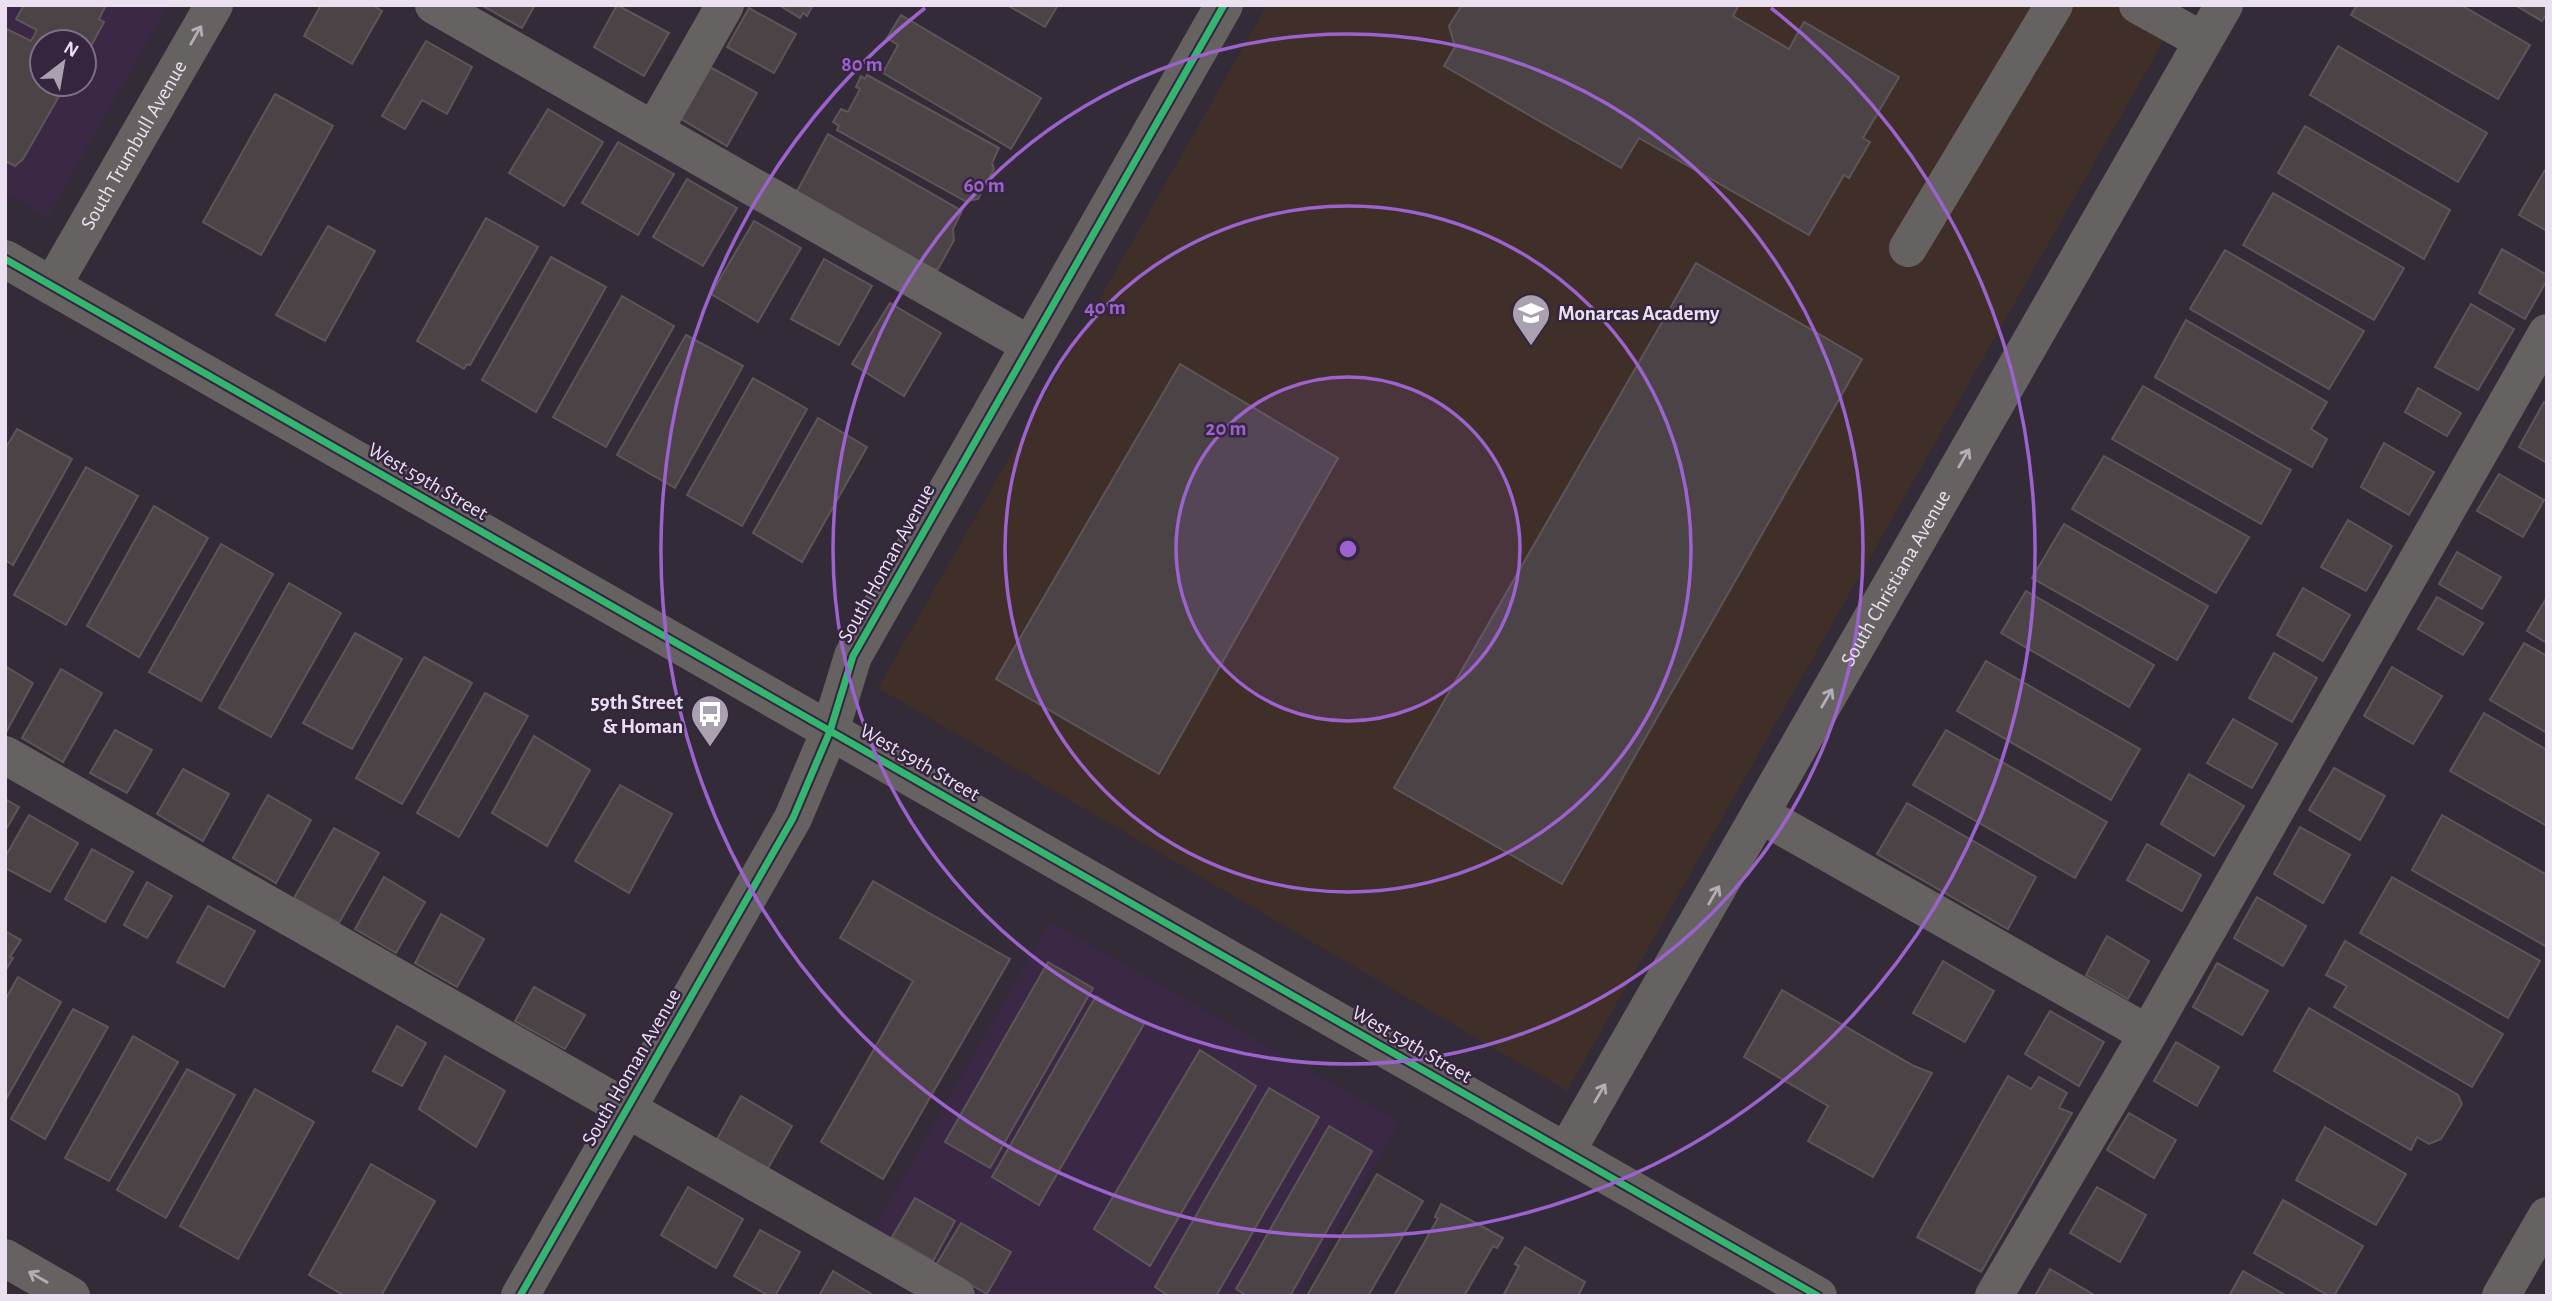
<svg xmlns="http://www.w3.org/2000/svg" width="2552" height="1301" viewBox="0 0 2552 1301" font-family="'Alegreya Sans',sans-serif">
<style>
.built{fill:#3b2845;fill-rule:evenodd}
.education{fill:#3f2f28}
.building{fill:#4c4346;stroke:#5e5558;stroke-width:2}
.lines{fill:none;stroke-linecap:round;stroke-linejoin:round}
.minor{stroke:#676262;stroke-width:38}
.cycleway-casing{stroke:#35253e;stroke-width:11}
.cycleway{stroke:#33b770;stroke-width:7}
.oneway{stroke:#b6aeb7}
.ring{fill:none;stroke:#9c62ce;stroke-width:3.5}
.labels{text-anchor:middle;stroke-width:5;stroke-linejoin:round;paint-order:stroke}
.street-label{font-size:21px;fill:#eae0f0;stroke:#35253e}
.poi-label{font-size:21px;font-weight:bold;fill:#eae0f0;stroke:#35253e;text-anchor:start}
.centre{fill:#9c62ce;stroke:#35253e;stroke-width:3.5}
.ring-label{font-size:21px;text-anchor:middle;font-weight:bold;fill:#9c62ce;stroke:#35253e;stroke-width:5;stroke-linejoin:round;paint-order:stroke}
</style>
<rect width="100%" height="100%" fill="#342b38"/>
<g class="built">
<path d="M 5,5 L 168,5 L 47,218 L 5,193 ZM 42,42 L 84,42 L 84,84 L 42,84 Z"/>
<polygon points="1050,922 1400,1122 1298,1296 956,1296 865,1244"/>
</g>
<polygon class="education" points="1267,5 2184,5 1567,1091 878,688"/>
<g class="building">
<polygon points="24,5 106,5 99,19 104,22 89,50 85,48 84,50 84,42 42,42 42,84 66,84 23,159 15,166 5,161 5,28 31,41 37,30 16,19"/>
<polygon points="321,5 372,5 382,11 352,64 304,36"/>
<polygon points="481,5 535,5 522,28"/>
<polygon points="617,5 669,33 644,76 594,47"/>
<polygon points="779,5 813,5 807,16 803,13 800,18"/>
<polygon points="1007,5 1058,5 1045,27"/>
<polygon points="1462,5 1739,5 1733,16 1789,49 1804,22 1899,77 1863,138 1870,142 1849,178 1844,175 1809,235 1639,138 1621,168 1444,66 1455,47 1449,26"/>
<polygon points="2357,5 2461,5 2530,45 2498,99 2351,15"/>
<polygon points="2515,5 2547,5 2547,13 2542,21"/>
<polygon points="749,8 796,34 774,73 727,47"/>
<polygon points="901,15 1041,98 1011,149 883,73 898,45 887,38"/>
<polygon points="426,41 472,67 447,114 422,100 405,129 382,116"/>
<polygon points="2338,46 2487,133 2458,182 2310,95"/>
<polygon points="710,67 757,93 727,146 681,119"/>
<polygon points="867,75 999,148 992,163 994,169 978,199 965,201 837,130 839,126 833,122 841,109 848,112 860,89 856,87 861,76 865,79"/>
<polygon points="275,94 333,126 261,255 203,222"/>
<polygon points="548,109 603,142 564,206 509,173"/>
<polygon points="2305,126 2450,210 2424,259 2278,173"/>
<polygon points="828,134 962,211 953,229 954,240 938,269 931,270 796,193"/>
<polygon points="618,142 674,174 638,235 582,203"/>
<polygon points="2545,170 2547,170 2547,231 2519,215"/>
<polygon points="687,179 737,208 703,266 653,237"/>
<polygon points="2273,193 2404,268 2374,320 2243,245"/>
<polygon points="486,218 538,247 470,365 467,364 464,369 417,341"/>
<polygon points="754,221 801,248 758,322 711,294"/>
<polygon points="328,226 375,251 325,341 276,315"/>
<polygon points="2502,249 2547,275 2547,280 2525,319 2479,293"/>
<polygon points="2225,250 2364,331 2329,389 2190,309"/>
<polygon points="551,257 606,287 536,412 482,380"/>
<polygon points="824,259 872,286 839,345 791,319"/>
<polygon points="1696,263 1862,359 1562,884 1394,788"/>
<polygon points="622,296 674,326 606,447 553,417"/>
<polygon points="890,303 941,333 904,396 852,364"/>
<polygon points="2471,304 2514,329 2478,390 2435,367"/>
<polygon points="2186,320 2327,402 2311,429 2327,439 2312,467 2155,377"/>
<polygon points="686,335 743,366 675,488 617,455"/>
<polygon points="1180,364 1338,458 1159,774 996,679"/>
<polygon points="753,378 807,409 742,526 687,495"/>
<polygon points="2143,386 2291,470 2261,524 2112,439"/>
<polygon points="2418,388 2461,413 2447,436 2405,412"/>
<polygon points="2544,402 2547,404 2547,463 2519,447"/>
<polygon points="818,418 867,447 802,562 753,533"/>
<polygon points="17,429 72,459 13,565 5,560 5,449"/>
<polygon points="2384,443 2434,472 2409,515 2361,487"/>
<polygon points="2104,456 2249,537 2216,593 2072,509"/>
<polygon points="86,467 138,496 66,625 14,595"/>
<polygon points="2499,474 2544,500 2523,537 2477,511"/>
<polygon points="154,506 208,538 139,657 87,626"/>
<polygon points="2348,520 2392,546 2366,591 2321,567"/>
<polygon points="2064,524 2208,606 2177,660 2032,578"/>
<polygon points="221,544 273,574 201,701 149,672"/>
<polygon points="2457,552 2501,577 2482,609 2439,584"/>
<polygon points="289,583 341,613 271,737 219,708"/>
<polygon points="2303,588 2350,615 2323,661 2277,635"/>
<polygon points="2026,591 2154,665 2129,707 2001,633"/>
<polygon points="2437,597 2483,623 2463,655 2418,629"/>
<polygon points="2547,597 2547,643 2527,631"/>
<polygon points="355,633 402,659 352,749 303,723"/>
<polygon points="2524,643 2547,656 2547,733 2490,700"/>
<polygon points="2274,653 2317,678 2292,722 2249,698"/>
<polygon points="424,657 472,683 402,804 356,778"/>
<polygon points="1986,661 2140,749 2111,800 1957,711"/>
<polygon points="5,666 33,683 5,734"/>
<polygon points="2392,667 2442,696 2413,744 2364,716"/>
<polygon points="61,669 102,693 63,762 22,738"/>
<polygon points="485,693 528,716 459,837 417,813"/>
<polygon points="2484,713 2547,750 2547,826 2450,771"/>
<polygon points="2233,719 2277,744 2252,788 2207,763"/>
<polygon points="115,730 152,750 127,793 90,773"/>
<polygon points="1946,730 2107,822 2075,878 1913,785"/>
<polygon points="534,736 590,770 547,846 492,813"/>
<polygon points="2334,768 2385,796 2360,840 2309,810"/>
<polygon points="183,769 229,794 203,841 157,814"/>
<polygon points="2189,774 2244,806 2214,856 2161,824"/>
<polygon points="620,785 672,814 629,893 575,861"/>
<polygon points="268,795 311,820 276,883 233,858"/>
<polygon points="5,799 19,807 5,831"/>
<polygon points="1907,803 2036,877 2008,929 1877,854"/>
<polygon points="29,815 78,843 50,892 5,868 5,857"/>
<polygon points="2442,815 2547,875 2547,947 2412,870"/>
<polygon points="2300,827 2350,855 2323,903 2274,874"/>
<polygon points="334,828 379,853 339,923 294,898"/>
<polygon points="2147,844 2201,875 2182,911 2127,880"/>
<polygon points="92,849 133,872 105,922 65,899"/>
<polygon points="384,877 425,902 396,953 355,929"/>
<polygon points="2392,877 2540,961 2508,1018 2360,933"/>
<polygon points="873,881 1010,959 883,1179 821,1142 913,981 840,938"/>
<polygon points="147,882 172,896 147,938 124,925"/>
<polygon points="2257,897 2306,926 2283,966 2234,938"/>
<polygon points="208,906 255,931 224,987 177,962"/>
<polygon points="441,914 484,939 457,987 415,963"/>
<polygon points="5,931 21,940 10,957 13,958 5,971"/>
<polygon points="2107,936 2149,961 2128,999 2086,975"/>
<polygon points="2345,941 2503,1034 2472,1087 2334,1007 2347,986 2326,975"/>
<polygon points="1943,961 1994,991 1965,1042 1913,1013"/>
<polygon points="1048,962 1093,988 990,1168 945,1142"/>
<polygon points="2217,963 2268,991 2242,1035 2193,1007"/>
<polygon points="18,977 61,1002 5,1101 5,1000"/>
<polygon points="534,987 585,1015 565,1049 515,1021"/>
<polygon points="1782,990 1914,1066 1932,1073 1873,1177 1808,1141 1828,1106 1744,1057"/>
<polygon points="1096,996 1144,1024 1039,1205 992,1177"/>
<polygon points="2309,1008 2458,1095 2462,1104 2441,1139 2429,1144 2417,1137 2411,1150 2274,1071"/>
<polygon points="73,1009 108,1027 45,1139 11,1119"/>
<polygon points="2050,1011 2104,1042 2079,1086 2025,1054"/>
<polygon points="397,1026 426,1043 402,1086 373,1071"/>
<polygon points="133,1036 178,1062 109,1181 65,1158"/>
<polygon points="2176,1042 2219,1067 2197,1106 2154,1081"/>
<polygon points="1200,1050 1256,1086 1150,1266 1094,1229"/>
<polygon points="445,1056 505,1091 476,1147 419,1109"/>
<polygon points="187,1069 235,1095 166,1218 117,1190"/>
<polygon points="2008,1076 2031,1089 2039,1077 2067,1093 2059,1108 2072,1113 1981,1272 1917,1237"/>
<polygon points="1269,1088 1319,1117 1216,1296 1169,1296 1155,1287"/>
<polygon points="255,1089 314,1122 238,1259 180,1226"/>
<polygon points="741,1096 792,1126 767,1170 716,1141"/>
<polygon points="2129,1113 2176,1140 2154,1178 2107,1150"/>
<polygon points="1329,1126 1372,1151 1290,1296 1247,1296 1236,1289"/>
<polygon points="2325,1127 2406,1174 2376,1225 2296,1180"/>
<polygon points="371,1164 435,1201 381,1296 345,1296 309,1275"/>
<polygon points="1377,1174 1423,1201 1368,1296 1307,1296"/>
<polygon points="688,1187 743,1219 716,1268 661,1235"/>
<polygon points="2097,1187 2146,1215 2120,1262 2070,1233"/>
<polygon points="915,1198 955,1221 933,1261 892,1237"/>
<polygon points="2283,1200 2363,1246 2334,1296 2329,1296 2254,1253"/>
<polygon points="1441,1204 1503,1238 1497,1248 1493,1246 1464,1296 1394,1296 1438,1218 1435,1217"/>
<polygon points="961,1223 1011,1252 987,1294 936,1265"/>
<polygon points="760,1230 800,1252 775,1296 769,1296 734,1276"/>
<polygon points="1525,1247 1585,1282 1578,1296 1503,1296 1519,1266 1515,1264"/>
<polygon points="2050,1269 2096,1296 2035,1296"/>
<polygon points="833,1271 873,1295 873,1296 819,1296"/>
<polygon points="2243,1271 2287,1296 2229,1296"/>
</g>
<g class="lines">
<g class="minor">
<polyline points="434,5 1030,345"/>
<polyline points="2138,5 2203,41"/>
<polyline points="654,130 725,5"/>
<polyline points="1908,248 2054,5"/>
<polyline points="5,259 1818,1296"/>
<path id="s1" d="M 52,286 L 214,5"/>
<polyline points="5,755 956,1296"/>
<polyline points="1760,814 2148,1034"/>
<path id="s2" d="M 1566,1152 L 2224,5"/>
<polyline points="5,1258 71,1296"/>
<polyline points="520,1296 793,818 830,731 853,656 1224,5"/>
<polyline points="1994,1296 2148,1034 2547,333"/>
<polyline points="2501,1296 2547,1216"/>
</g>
<defs>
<g id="cycleway">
<polyline points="5,259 1818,1296"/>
<polyline points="520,1296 793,818 830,731 853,656 1224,5"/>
</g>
</defs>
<use href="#cycleway" class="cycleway-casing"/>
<use href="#cycleway" class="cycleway"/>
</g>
<defs><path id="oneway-shaft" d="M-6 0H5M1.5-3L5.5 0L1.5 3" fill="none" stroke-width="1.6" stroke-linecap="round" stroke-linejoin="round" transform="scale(1.75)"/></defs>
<g class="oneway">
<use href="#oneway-shaft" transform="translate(196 35) rotate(-60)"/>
<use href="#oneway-shaft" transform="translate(1964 458) rotate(-60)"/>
<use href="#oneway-shaft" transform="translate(1827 698) rotate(-60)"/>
<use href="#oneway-shaft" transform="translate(1714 895) rotate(-60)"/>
<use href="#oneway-shaft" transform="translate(1600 1093) rotate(-60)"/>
<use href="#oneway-shaft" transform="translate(38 1277) rotate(-150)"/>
</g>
<circle cx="1348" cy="549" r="172" fill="#9c62ce" fill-opacity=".12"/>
<g class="ring">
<circle cx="1348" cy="549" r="172"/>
<circle cx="1348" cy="549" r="343"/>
<circle cx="1348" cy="549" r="515"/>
<path d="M1771 8A687 687 0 1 1 925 8"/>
</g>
<defs>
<symbol id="school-pin" viewBox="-11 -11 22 30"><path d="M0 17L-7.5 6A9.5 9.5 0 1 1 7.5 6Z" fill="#aaa1b0" stroke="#35253e"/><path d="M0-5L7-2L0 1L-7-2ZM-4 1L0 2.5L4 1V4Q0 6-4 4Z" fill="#fff"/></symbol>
<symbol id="bus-pin" viewBox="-11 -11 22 30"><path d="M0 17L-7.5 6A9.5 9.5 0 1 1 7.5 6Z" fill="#aaa1b0" stroke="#35253e"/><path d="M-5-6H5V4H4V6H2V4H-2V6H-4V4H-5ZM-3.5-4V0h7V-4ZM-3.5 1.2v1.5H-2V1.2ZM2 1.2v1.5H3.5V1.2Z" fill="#fff"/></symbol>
</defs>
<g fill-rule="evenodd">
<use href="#school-pin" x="1509" y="291" width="44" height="60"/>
<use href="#bus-pin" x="688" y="692" width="44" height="60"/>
</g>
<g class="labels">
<g class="street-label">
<text dy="7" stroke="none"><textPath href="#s1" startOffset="163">South Trumbull Avenue</textPath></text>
<text transform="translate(428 481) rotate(30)" y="7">West 59th Street</text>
<text transform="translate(886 563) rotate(-61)" y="7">South Homan Avenue</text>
<text dy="7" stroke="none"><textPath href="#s2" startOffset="662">South Christiana Avenue</textPath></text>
<text transform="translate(920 762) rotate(30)" y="7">West 59th Street</text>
<text transform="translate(1412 1044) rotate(30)" y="7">West 59th Street</text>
<text transform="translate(631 1067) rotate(-60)" y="7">South Homan Avenue</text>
</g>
<g class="poi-label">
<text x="1558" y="320">Monarcas Academy</text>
<text x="683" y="709" text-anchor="end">59th Street<tspan x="683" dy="24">&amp; Homan</tspan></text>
</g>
</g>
<circle cx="1348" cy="549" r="10" class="centre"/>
<g class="ring-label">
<text x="862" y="71">80 m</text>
<text x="984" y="192">60 m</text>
<text x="1105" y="314">40 m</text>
<text x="1226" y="435">20 m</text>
</g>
<rect width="2552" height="1301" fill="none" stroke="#eae0f0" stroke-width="14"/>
<g transform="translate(63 63) rotate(31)"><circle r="33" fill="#35253e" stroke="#7d7085" stroke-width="2"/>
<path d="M0-5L12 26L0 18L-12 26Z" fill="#aaa1b0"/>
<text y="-10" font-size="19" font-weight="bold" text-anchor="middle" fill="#eae0f0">N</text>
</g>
</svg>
